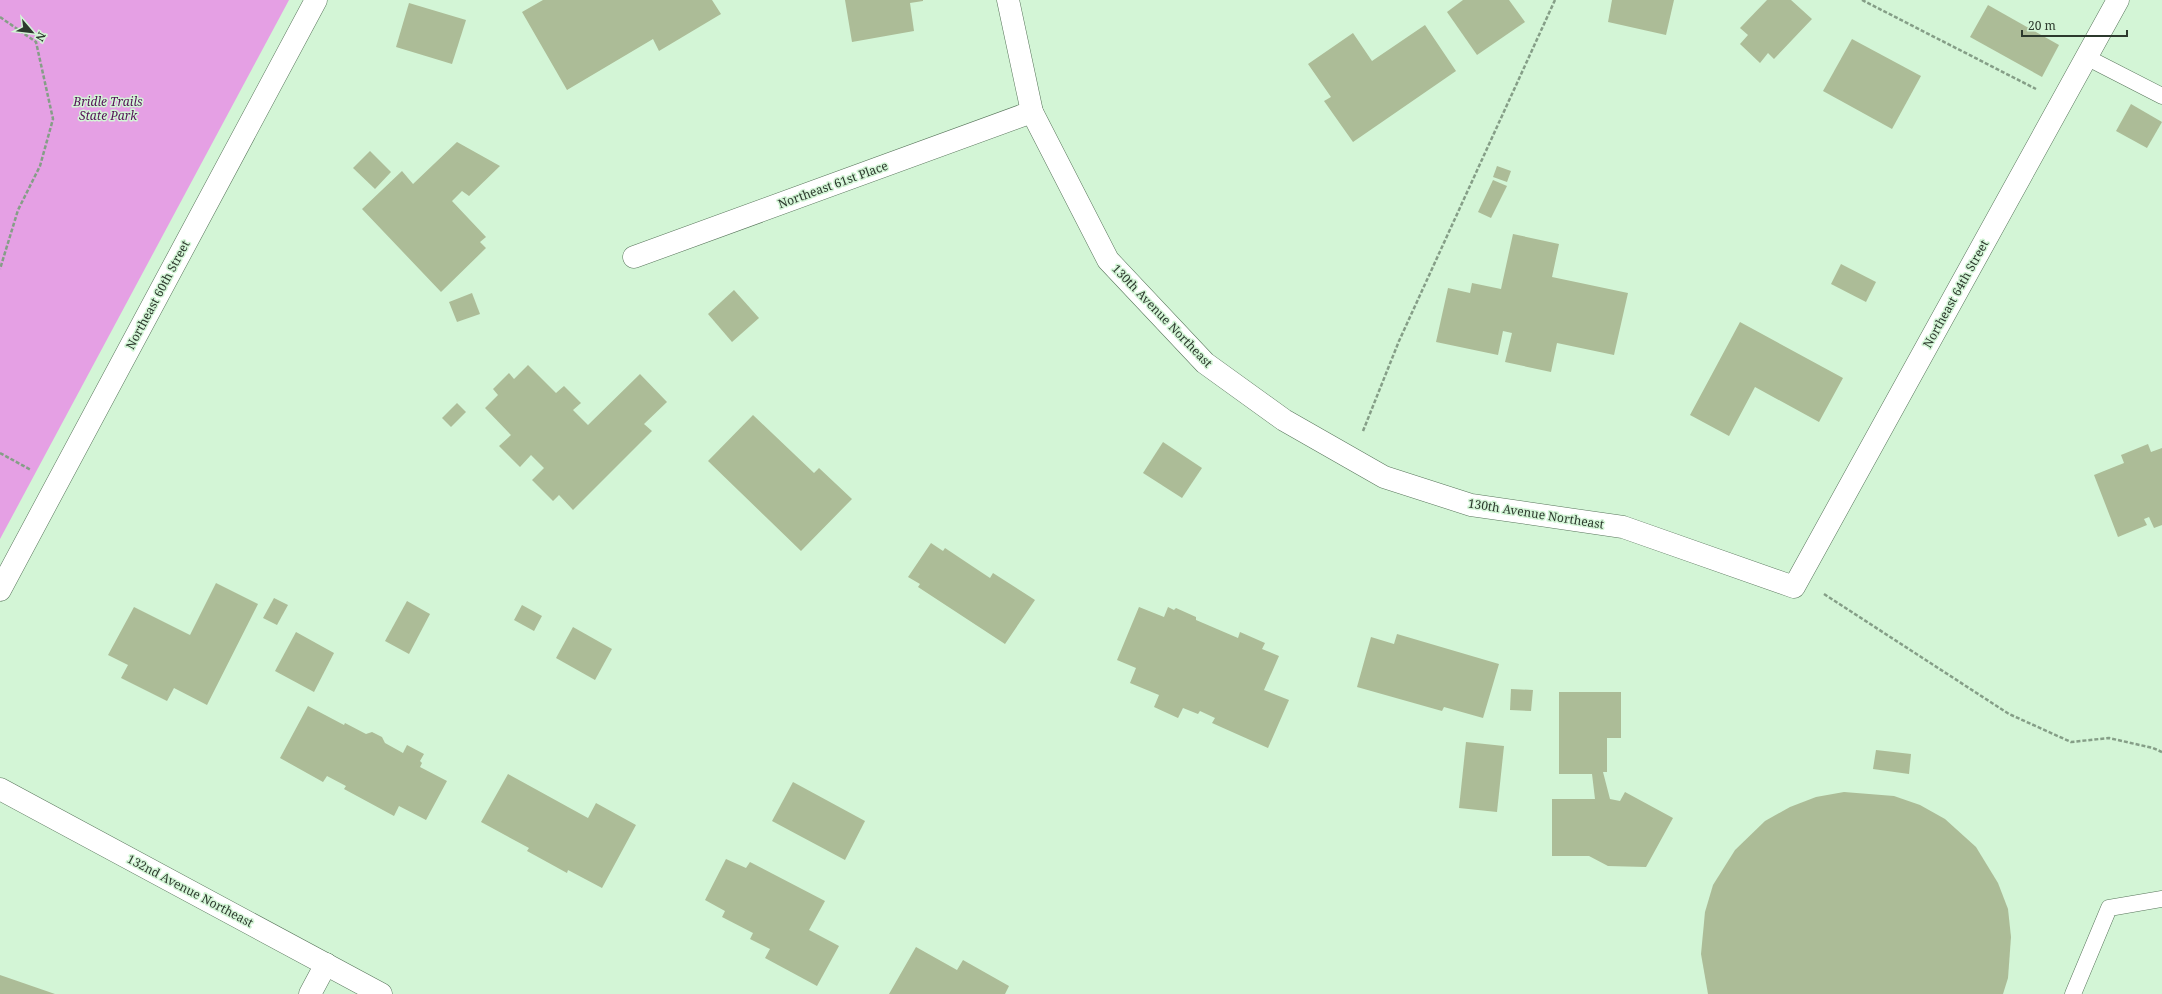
<svg xmlns="http://www.w3.org/2000/svg" width="2162" height="994" viewBox="0 0 2162 994" font-family="'Noto Serif',serif">
<style>
.green{fill:#e5a0e4}
.building{fill:#acbc97}
.lines{fill:none;stroke-linecap:round;stroke-linejoin:round}
.lane-casing{stroke:#58755b;stroke-width:17}
.street-casing{stroke:#58755b;stroke-width:23}
.secondary-casing{stroke:#58755b;stroke-width:23}
.path{stroke:#859e87;stroke-width:2.5;stroke-dasharray:4 2;stroke-linecap:butt}
.lane{stroke:#fff;stroke-width:16}
.street{stroke:#fff;stroke-width:22}
.secondary{stroke:#fff;stroke-width:22}
.labels{text-anchor:middle;stroke-width:3;stroke-linejoin:round;paint-order:stroke}
.park-label{font-size:12px;font-style:italic;fill:#541056;stroke:#d3f5d6}
.street-label{font-size:12px;fill:#2c392d;stroke:#d3f5d6}
</style>
<rect width="100%" height="100%" fill="#d3f5d6"/>
<polygon class="green" points="0,0 289,0 0,539"/>
<g class="building">
<polygon points="543,0 712,0 721,14 659,51 653,39 567,90 522,12"/>
<polygon points="845,0 923,0 923,1 910,3 914,31 852,42"/>
<polygon points="1463,0 1509,0 1525,22 1477,55 1447,12"/>
<polygon points="1612,0 1674,0 1666,35 1608,22"/>
<polygon points="1767,0 1791,0 1812,19 1774,59 1768,53 1760,63 1740,44 1748,35 1740,28"/>
<polygon points="409,3 466,20 452,64 396,47"/>
<polygon points="1988,5 2059,45 2042,77 1970,37"/>
<polygon points="1425,25 1456,71 1353,142 1324,101 1331,97 1308,64 1353,33 1372,61"/>
<polygon points="1852,39 1921,76 1892,129 1823,91"/>
<polygon points="2131,104 2162,122 2147,148 2116,131"/>
<polygon points="457,142 500,166 469,196 462,191 452,201 486,237 480,242 486,248 441,292 362,209 402,171 413,184"/>
<polygon points="370,151 391,172 375,189 353,168"/>
<polygon points="1497,166 1511,171 1507,182 1493,177"/>
<polygon points="1493,180 1507,186 1491,218 1478,212"/>
<polygon points="1513,234 1559,244 1552,277 1628,293 1614,355 1557,343 1551,372 1505,362 1512,333 1503,331 1498,355 1436,342 1448,288 1470,293 1472,283 1501,289"/>
<polygon points="1841,264 1876,282 1866,302 1831,284"/>
<polygon points="734,290 759,318 732,342 708,314"/>
<polygon points="472,293 480,314 457,322 449,302"/>
<polygon points="1740,322 1843,378 1819,422 1755,387 1729,436 1690,415"/>
<polygon points="528,365 556,393 564,386 581,403 573,410 588,425 640,374 667,402 644,424 652,431 573,510 559,495 553,501 532,480 544,468 531,455 520,467 499,446 511,435 485,408 498,395 493,389 509,373 514,379"/>
<polygon points="457,403 466,412 451,427 442,418"/>
<polygon points="753,415 814,473 819,468 852,499 801,551 708,461"/>
<polygon points="1163,442 1202,468 1182,498 1143,473"/>
<polygon points="2148,444 2151,452 2162,448 2162,525 2154,528 2149,517 2144,519 2147,525 2118,537 2094,475 2124,463 2121,455"/>
<polygon points="931,543 943,551 945,548 990,578 993,573 1035,600 1005,644 918,587 920,584 908,577"/>
<polygon points="216,583 258,604 207,705 174,688 167,701 121,678 128,665 108,655 134,607 190,635"/>
<polygon points="274,598 288,605 277,625 263,618"/>
<polygon points="407,601 430,614 409,654 385,641"/>
<polygon points="522,605 542,616 534,631 514,620"/>
<polygon points="1139,607 1164,617 1168,607 1174,610 1176,608 1196,617 1196,620 1238,638 1240,632 1265,643 1262,649 1279,656 1264,690 1289,700 1268,748 1212,723 1215,718 1200,711 1198,714 1183,708 1178,718 1154,707 1159,695 1130,683 1136,668 1117,660"/>
<polygon points="573,627 612,649 595,680 556,658"/>
<polygon points="296,632 334,653 314,692 275,671"/>
<polygon points="1397,634 1499,664 1483,718 1444,707 1442,711 1357,687 1371,637 1394,644"/>
<polygon points="1511,689 1533,690 1531,711 1510,710"/>
<polygon points="1559,692 1621,692 1621,738 1607,738 1607,772 1603,772 1610,799 1620,801 1625,792 1673,818 1646,867 1608,866 1589,856 1552,856 1552,799 1595,799 1592,774 1559,774"/>
<polygon points="308,706 344,725 345,723 366,734 372,732 382,737 385,743 403,753 407,745 424,754 420,761 422,763 420,767 447,781 426,820 399,806 394,816 344,789 346,786 327,776 323,782 280,758"/>
<polygon points="1466,742 1504,746 1497,812 1459,808"/>
<polygon points="1876,750 1911,754 1909,774 1873,769"/>
<polygon points="508,774 588,818 596,803 636,825 602,888 568,870 567,873 527,851 529,848 481,822"/>
<polygon points="793,782 865,821 845,860 772,821"/>
<polygon points="1844,792 1894,796 1920,805 1945,819 1976,847 1998,883 2008,909 2011,937 2008,978 2003,994 1708,994 1701,954 1705,912 1713,885 1735,850 1765,821 1790,807 1816,797"/>
<polygon points="726,859 746,868 750,862 825,901 809,930 839,946 817,986 765,958 770,949 750,939 753,933 722,917 725,911 705,900"/>
<polygon points="916,947 957,970 963,960 1009,986 1005,994 889,994"/>
<polygon points="0,975 55,994 0,994"/>
</g>
<g class="lines">
<defs>
<g id="lane">
<polyline points="2086,57 2162,96"/>
<polyline points="2073,994 2109,908 2162,899"/>
</g>
<g id="street">
<polyline points="1008,0 1032,112 1108,260 1205,363 1284,420 1384,477 1471,505 1623,527 1794,587 2118,0"/>
<polyline points="634,257 1032,112"/>
<polyline points="310,994 326,964"/>
</g>
<g id="secondary">
<polyline points="0,590 316,0"/>
<polyline points="0,789 381,994"/>
</g>
</defs>
<use href="#lane" class="lane-casing"/>
<use href="#street" class="street-casing"/>
<use href="#secondary" class="secondary-casing"/>
<g class="path">
<polyline points="1862,0 2036,89"/>
<polyline points="0,17 36,42 53,119 40,166 18,210 0,269"/>
<polyline points="1363,431 1399,341 1555,0"/>
<polyline points="0,453 31,470"/>
<polyline points="1824,594 2009,714 2071,742 2109,738 2153,748 2162,752"/>
</g>
<use href="#lane" class="lane"/>
<use href="#street" class="street"/>
<use href="#secondary" class="secondary"/>
</g>
<g class="labels">
<g class="park-label">
<text x="108" y="106">Bridle Trails<tspan x="108" dy="14">State Park</tspan></text>
</g>
<g class="street-label">
<text transform="translate(833 185) rotate(-20)" y="4">Northeast 61st Place</text>
<text transform="translate(1956 294) rotate(-61)" y="4">Northeast 64th Street</text>
<text transform="translate(158 295) rotate(-62)" y="4">Northeast 60th Street</text>
<text transform="translate(1162 316) rotate(46)" y="4">130th Avenue Northeast</text>
<text transform="translate(1536 514) rotate(9)" y="4">130th Avenue Northeast</text>
<text transform="translate(190 891) rotate(28)" y="4">132nd Avenue Northeast</text>
</g>
</g>
<g transform="translate(32 32) rotate(118)" stroke="#d3f5d6" stroke-width="3" paint-order="stroke">
<path d="M0-3L7 15L0 10L-7 15Z" fill="#2c392d"/>
<text y="-6" font-size="11" font-weight="bold" text-anchor="middle" fill="#2c392d">N</text>
</g>
<path d="M2022 30v6h105v-6" fill="none" stroke="#2c392d" stroke-width="2"/>
<text x="2028" y="30" font-size="12" fill="#2c392d" stroke="#d3f5d6" stroke-width="3" paint-order="stroke">20 m</text>
</svg>
